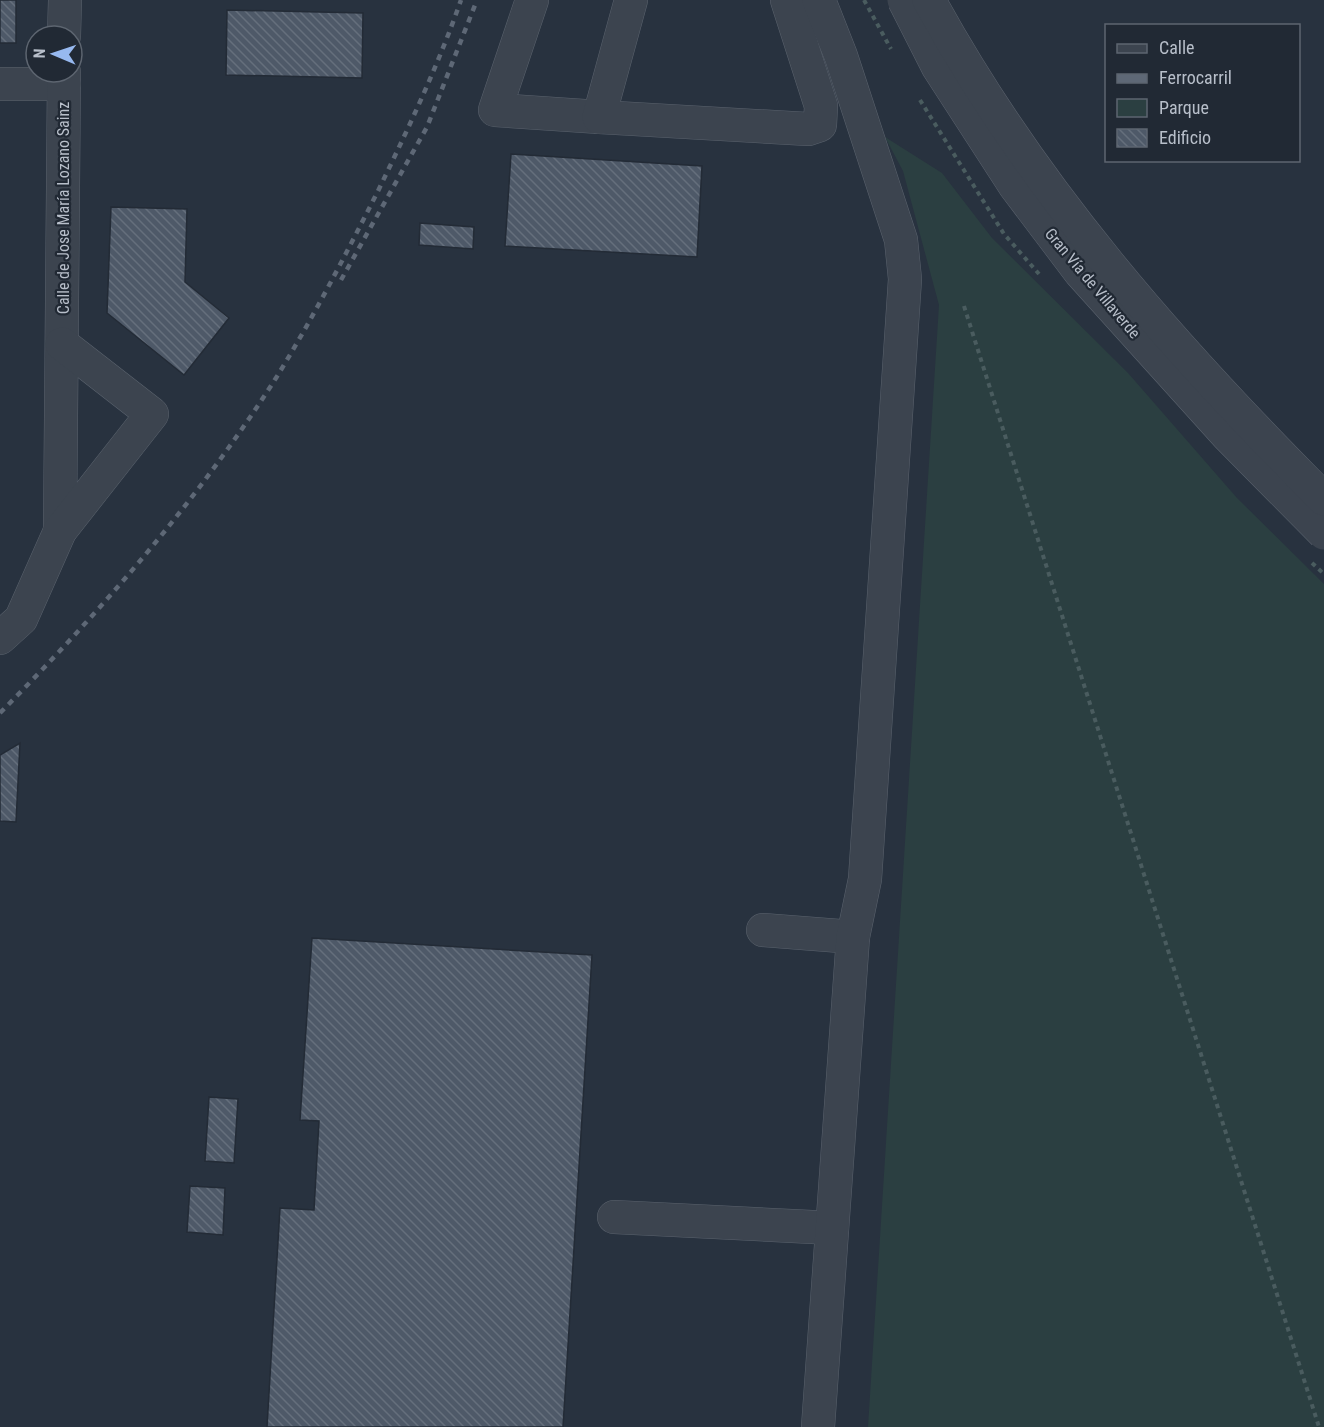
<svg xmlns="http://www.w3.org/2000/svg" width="1324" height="1427" viewBox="0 0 1324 1427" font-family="'Roboto Condensed',sans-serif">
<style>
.green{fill:#2b3f41}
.building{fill:url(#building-back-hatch);stroke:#232b36;stroke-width:1.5}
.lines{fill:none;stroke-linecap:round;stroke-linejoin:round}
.minor-casing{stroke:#5a626d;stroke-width:34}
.path{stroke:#4a5c5f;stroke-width:4;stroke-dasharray:4.5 4.5;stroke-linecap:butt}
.minor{stroke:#3c444f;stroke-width:33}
.rail{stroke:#5e6876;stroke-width:4.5;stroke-dasharray:6 6;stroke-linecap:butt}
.minor-bridge-casing{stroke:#5a626d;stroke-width:34;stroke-linecap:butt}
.minor-bridge{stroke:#3c444f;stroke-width:33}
.labels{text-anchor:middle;stroke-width:4.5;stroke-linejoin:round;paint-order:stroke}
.street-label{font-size:16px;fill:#b8bfca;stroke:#212934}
</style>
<defs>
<pattern id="building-back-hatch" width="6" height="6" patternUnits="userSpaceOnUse" patternTransform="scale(1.5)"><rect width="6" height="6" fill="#4e5968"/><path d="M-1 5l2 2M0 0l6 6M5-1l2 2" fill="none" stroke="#656f7c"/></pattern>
</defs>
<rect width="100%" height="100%" fill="#28323f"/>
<polygon class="green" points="885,137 942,173 992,238 1128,373 1237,498 1324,584 1324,1427 868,1427 939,305 903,171"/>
<g class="building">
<rect x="0" y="0" width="16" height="43"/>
<polygon points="227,10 363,13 362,78 226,75"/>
<polygon points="511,154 702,166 697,257 505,246"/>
<polygon points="111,207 187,209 185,282 229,318 184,375 107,313"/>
<polygon points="420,223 474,227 473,249 419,245"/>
<polygon points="20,743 16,822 0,821 0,755"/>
<polygon points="312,938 592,955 563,1427 267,1427 280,1208 314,1210 319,1121 300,1120"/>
<polygon points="209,1097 238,1099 234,1163 205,1161"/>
<polygon points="190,1186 225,1188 223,1235 187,1232"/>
</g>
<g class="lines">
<defs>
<g id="minor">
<polyline points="532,0 495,110 599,117"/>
<polyline points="631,0 599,117 808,129 820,125 821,106 787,0"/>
<polyline points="64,36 65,0"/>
<polyline points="0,84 64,84"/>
<polyline points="60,531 64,72"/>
<polyline points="0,638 21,619 60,531 152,414 62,344"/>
<polyline points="763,930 853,937"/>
<polyline points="614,1217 832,1228"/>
<polyline points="818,1427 853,937 865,879 905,279 901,240 841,56 819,0"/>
</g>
</defs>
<use href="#minor" class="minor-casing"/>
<g class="path">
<polyline points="864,0 891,49"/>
<polyline points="920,100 1004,234 1039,274"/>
<polyline points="964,306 1319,1427"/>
<polyline points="1312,563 1324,574"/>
</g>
<use href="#minor" class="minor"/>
<g class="rail">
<polyline points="341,280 427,127 477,0"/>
<path d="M 0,713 C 102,610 198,500 276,378 C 313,318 346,254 378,191 C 408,129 438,66 461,0"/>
</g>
<defs>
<g id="minor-bridge">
<polyline points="904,0 938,67 1015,186 1080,272 1228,436 1324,533"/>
<path d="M 929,0 C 1032,189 1173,348 1324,499"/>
</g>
</defs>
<use href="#minor-bridge" class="minor-bridge-casing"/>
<use href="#minor-bridge" class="minor-bridge"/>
</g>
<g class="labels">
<g class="street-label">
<text transform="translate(63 208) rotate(-90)" y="6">Calle de Jose María Lozano Sainz</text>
<text transform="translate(1093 283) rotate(50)" y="6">Gran Vía de Villaverde</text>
</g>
</g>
<rect x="1105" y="24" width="195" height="138" fill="#212934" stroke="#5d6570" stroke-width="1.5"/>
<rect x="1117" y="44" width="30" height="9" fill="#3c444f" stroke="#5d6570" stroke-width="1.5"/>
<text x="1159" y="54" font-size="18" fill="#b8bfca">Calle</text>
<rect x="1117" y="74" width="30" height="9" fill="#5e6876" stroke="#5d6570" stroke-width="1.5"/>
<text x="1159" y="84" font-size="18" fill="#b8bfca">Ferrocarril</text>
<rect x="1117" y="99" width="30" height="18" fill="#2b3f41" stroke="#5d6570" stroke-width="1.5"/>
<text x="1159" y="114" font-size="18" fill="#b8bfca">Parque</text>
<rect x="1117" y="129" width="30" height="18" fill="url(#building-back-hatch)" stroke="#5d6570" stroke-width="1.5"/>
<text x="1159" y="144" font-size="18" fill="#b8bfca">Edificio</text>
<g transform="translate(54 54) rotate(272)"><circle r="28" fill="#212934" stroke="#5d6570" stroke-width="1.5"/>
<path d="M0-4.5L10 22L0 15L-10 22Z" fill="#97b9f0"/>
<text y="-9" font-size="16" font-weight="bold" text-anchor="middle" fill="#b8bfca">N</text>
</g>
</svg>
